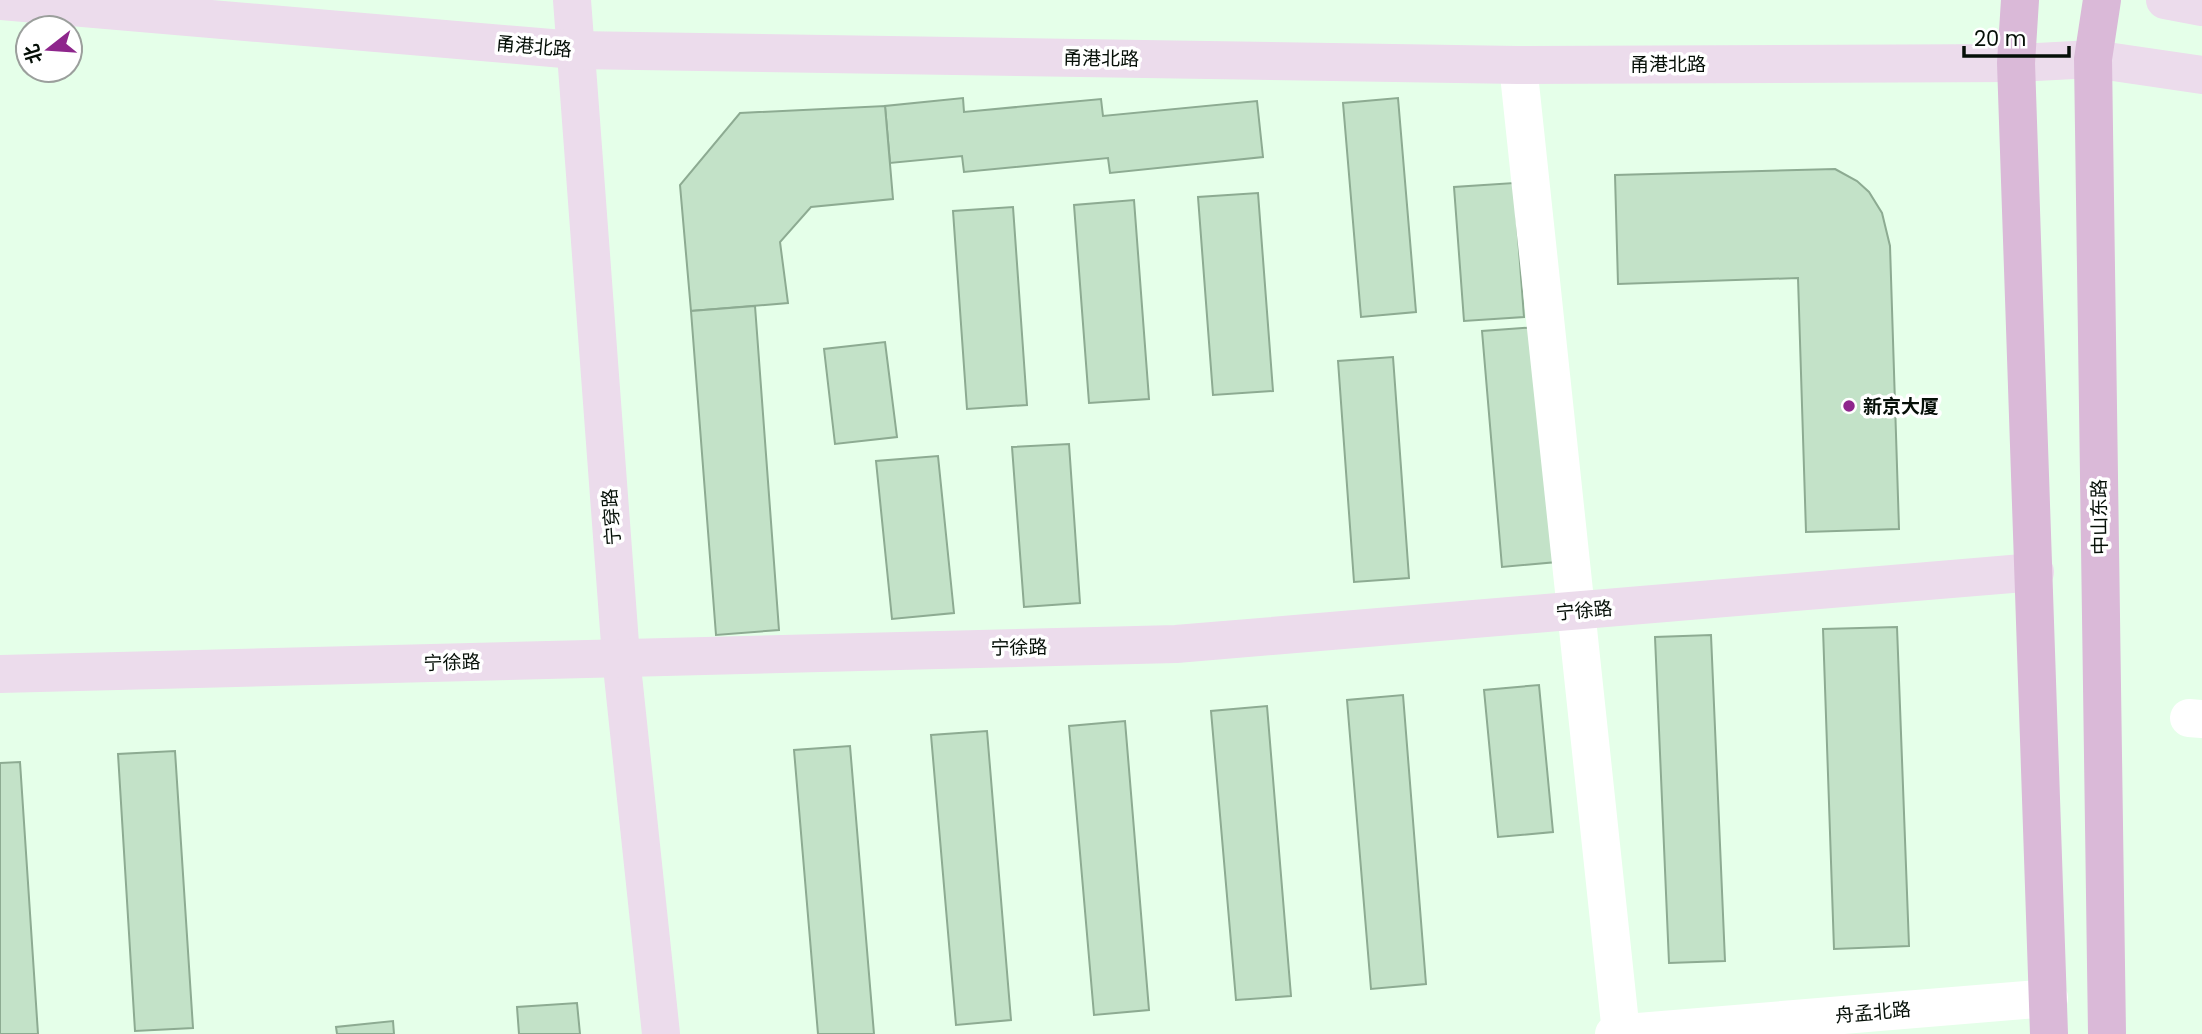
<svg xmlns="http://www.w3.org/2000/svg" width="2202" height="1034" viewBox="0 0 2202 1034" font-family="Poppins,'Noto Sans SC',sans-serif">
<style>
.building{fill:#c3e2c8;stroke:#8dab92;stroke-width:2}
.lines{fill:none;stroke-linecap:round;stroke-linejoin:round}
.street{stroke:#fff;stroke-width:38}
.secondary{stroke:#ecdcec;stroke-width:38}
.primary{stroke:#dab9d8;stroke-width:38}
.poi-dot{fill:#8e268c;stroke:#fff;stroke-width:2.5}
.labels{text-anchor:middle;stroke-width:7;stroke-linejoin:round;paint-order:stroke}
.street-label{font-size:19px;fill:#050f07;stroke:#fff}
.poi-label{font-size:19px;font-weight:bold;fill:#050f07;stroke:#fff;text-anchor:start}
</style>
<rect width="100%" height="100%" fill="#e5ffe9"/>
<g class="building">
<polygon points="963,98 964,112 1101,99 1103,116 1257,101 1263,157 1110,173 1108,158 964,172 962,156 890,163 885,106"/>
<polygon points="1398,98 1416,312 1361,317 1343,103"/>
<polygon points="885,106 893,199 811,207 780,242 788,303 691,311 680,185 740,113"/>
<polygon points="1835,169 1857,181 1869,192 1882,213 1890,246 1899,529 1806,532 1798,278 1618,284 1615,175"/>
<polygon points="1514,183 1524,317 1464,321 1454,187"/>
<polygon points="1258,193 1273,391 1213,395 1198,197"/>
<polygon points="1134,200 1149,399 1089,403 1074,205"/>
<polygon points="1013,207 1027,405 967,409 953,211"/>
<polygon points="755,306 779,630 716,635 691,311"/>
<polygon points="1537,327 1557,562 1502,567 1482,331"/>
<polygon points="885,342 897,437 835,444 824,349"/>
<polygon points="1393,357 1409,578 1354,582 1338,361"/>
<polygon points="1069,444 1080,603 1024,607 1012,447"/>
<polygon points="938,456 954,613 892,619 876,461"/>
<polygon points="1897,627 1909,946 1834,949 1823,629"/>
<polygon points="1711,635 1725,961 1669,963 1655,637"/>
<polygon points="1539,685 1553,832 1498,837 1484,690"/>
<polygon points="1403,695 1426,984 1371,989 1347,700"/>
<polygon points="1267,706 1291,996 1236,1000 1211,711"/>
<polygon points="1125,721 1149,1010 1094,1015 1069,726"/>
<polygon points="987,731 1011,1020 956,1025 931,735"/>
<polygon points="850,746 874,1034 818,1034 794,750"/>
<polygon points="175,751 193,1028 135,1031 118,754"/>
<polygon points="20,762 38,1034 0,1034 0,763"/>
<polygon points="577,1003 580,1034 519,1034 517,1007"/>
<polygon points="393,1021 394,1034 337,1034 336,1027"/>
</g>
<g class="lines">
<g class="street">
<polyline points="1518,65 1621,1033"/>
<polyline points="2189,718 2202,719"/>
<polyline points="1614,1034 2049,998"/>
</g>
<g class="secondary">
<polyline points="572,0 621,657 661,1034"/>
<polyline points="2165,0 2202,7"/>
<polyline points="0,1 575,50 1518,65 2016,63 2093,59 2202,75"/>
<polyline points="0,674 1176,644 2035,572"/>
</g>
<g class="primary">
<polyline points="2020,0 2016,63 2049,1034"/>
<polyline points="2102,0 2093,59 2107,1034"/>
</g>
</g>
<circle class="poi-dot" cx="1849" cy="406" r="7"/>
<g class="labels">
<g class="street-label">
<text transform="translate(534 46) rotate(5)" y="7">甬港北路</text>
<text transform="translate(1101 58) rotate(1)" y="7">甬港北路</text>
<text x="1668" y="71">甬港北路</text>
<text transform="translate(611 517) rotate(-94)" y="7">宁穿路</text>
<text transform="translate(2099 517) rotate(-91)" y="7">中山东路</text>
<text transform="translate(1584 610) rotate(-5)" y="7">宁徐路</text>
<text transform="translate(1019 647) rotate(-1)" y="7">宁徐路</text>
<text transform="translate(452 662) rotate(-2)" y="7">宁徐路</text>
<text transform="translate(1873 1012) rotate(-5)" y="7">舟孟北路</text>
</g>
<g class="poi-label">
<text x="1863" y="413">新京大厦</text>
</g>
</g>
<g transform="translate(49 49) rotate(253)"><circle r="33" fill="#ffffff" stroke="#9b9f9c" stroke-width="2"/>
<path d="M0-5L12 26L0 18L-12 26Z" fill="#8e268c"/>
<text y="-10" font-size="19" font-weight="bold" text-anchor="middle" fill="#050f07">北</text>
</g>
<path d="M1964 46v10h105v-10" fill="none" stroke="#050f07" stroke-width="3.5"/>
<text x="1974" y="46" font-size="21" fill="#050f07" stroke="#ffffff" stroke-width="5" paint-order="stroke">20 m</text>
</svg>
